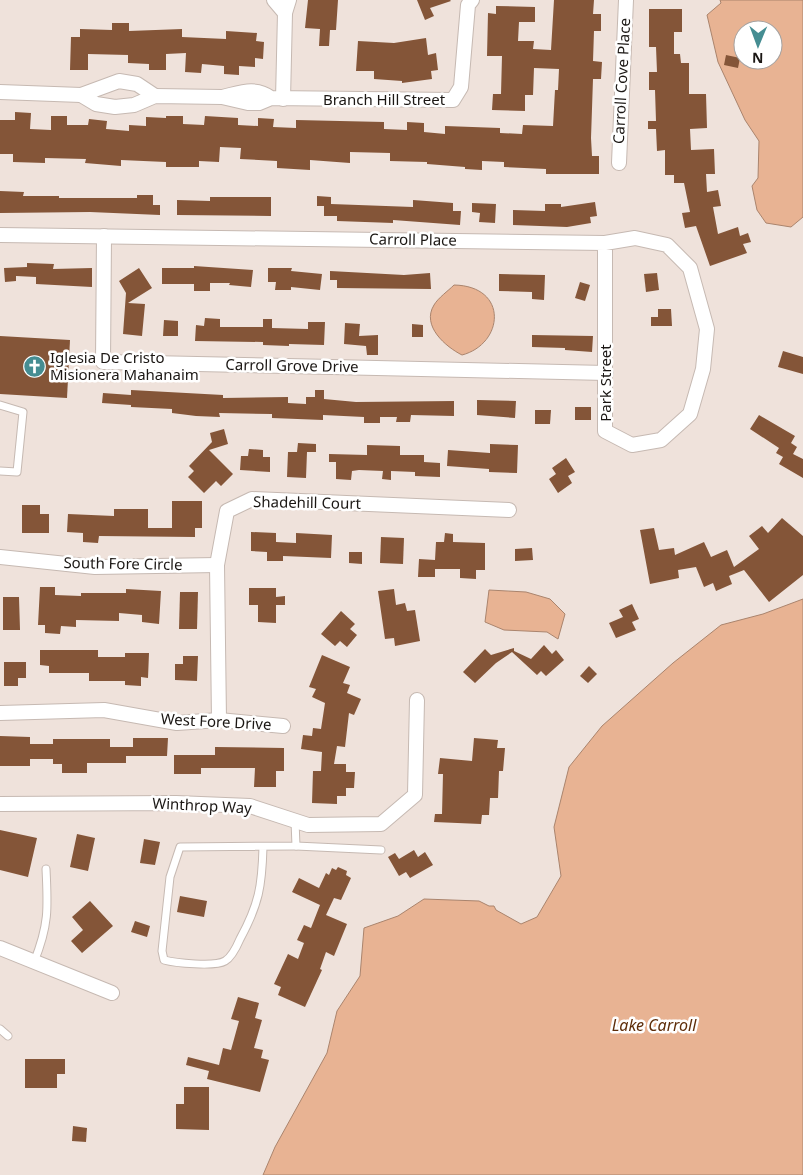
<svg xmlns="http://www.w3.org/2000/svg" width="803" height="1175" viewBox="0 0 803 1175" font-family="'Noto Sans',sans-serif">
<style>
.water{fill:#e8b393;stroke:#aa846d;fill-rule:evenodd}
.building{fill:#845538}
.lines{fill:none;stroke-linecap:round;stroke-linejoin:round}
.service-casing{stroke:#c6b9b2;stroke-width:9}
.minor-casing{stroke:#c6b9b2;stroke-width:16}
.service{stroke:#fff;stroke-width:7}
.minor{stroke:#fff;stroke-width:14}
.labels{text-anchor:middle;stroke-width:5;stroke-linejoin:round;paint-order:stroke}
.street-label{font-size:15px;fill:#1b1714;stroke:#fff}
.poi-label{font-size:15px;fill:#1b1714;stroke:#fff;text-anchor:start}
.water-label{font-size:16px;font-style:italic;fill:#5e2d09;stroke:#fff}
</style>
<rect width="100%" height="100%" fill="#efe2db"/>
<g class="water">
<path d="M 720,0 L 803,0 L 803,217 L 791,227 L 766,223 L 757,210 L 752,186 L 758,178 L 759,141 L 745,120 L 718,62 L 707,15 L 721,3 ZM 743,30 L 773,30 L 773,60 L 743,60 Z"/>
<path d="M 454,285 C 509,286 504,344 462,355 C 446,347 421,326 434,305 C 438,298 448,291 454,285 Z"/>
<polygon points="489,590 526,592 550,599 565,614 558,639 547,632 504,630 485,622"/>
<polygon points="803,599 803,1175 263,1175 275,1147 327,1053 337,1011 360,976 364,928 398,916 424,899 479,901 489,906 494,906 496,910 521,924 537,917 561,876 554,827 569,767 602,726 673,663 721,625 763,614"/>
</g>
<g class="building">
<polygon points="308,0 338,0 336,30 330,30 329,46 319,46 320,29 305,28"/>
<polygon points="417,0 450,0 451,1 430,8 434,16 425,20"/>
<polygon points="554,0 594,0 593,14 601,14 601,31 594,31 593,61 602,62 601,79 593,79 591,138 592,156 599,156 599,174 546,174 546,169 504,167 504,162 482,161 482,170 465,169 465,167 427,164 427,162 390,161 390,153 350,152 350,163 310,160 310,170 277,168 277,161 240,159 241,148 220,147 219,162 199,161 199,167 166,167 166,162 121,160 121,166 85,163 86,159 45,158 45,163 13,162 13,154 0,154 0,120 15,120 15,112 31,113 30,129 51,130 51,116 67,116 67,125 88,125 89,119 107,121 106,129 129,131 129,125 146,126 146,117 166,118 166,116 183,116 183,124 204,125 205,116 238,118 238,125 258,126 258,118 274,119 273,127 296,128 296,120 384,122 384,129 407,130 407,122 424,123 424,132 445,134 445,126 500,128 500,133 522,134 523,125 553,126 555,90 558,90 559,69 534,68 533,95 525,95 525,111 492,110 493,94 501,94 502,56 487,56 488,13 496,14 496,6 535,7 535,22 519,22 518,41 534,41 533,49 551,50"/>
<polygon points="649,9 682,9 682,32 674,32 674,54 680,54 681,63 689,63 689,94 706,94 707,128 690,129 691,150 714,149 715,174 706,174 707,192 718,190 721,206 713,207 718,234 738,227 740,236 748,233 751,242 743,244 747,253 710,266 696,226 685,228 682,213 690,212 684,183 674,183 674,175 665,175 665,150 657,151 656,129 648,129 648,121 656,121 655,90 649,90 649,72 657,72 656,47 649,47"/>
<polygon points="112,23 129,23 129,31 182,29 182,37 226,39 226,31 257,33 256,41 264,42 263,59 255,58 255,67 239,66 239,75 224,74 224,66 202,64 201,73 185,72 186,53 166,54 166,70 149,70 149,64 128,63 128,55 88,54 88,70 70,70 71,37 80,37 80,29 112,30"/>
<polygon points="426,38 428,55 436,53 438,70 431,71 432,79 402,83 402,81 374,79 374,71 356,71 358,41 394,43"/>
<polygon points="726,55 740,58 738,68 724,65"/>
<polygon points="0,191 24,192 23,196 59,196 59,198 137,198 137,195 153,195 153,205 160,205 160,215 90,212 0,213"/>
<polygon points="317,196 331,197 331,204 413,207 413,200 453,203 453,211 461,211 460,225 393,220 393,223 337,221 337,216 324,216 324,206 317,206"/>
<polygon points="210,197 271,197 271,216 177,215 177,200 210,201"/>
<polygon points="595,202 597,216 590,217 591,223 567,227 513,225 513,210 545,211 545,204 561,204 561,207"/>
<polygon points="472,203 496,204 495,223 479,222 480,213 472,212"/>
<polygon points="27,263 54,264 53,269 92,268 92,287 36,284 36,277 16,276 16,281 5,282 4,268 27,267"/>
<polygon points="194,266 253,270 251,287 229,285 230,283 210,283 210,291 194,291 194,284 162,284 162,268 194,268"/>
<polygon points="139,268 152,288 128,303 145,304 142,336 123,334 126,293 119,281"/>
<polygon points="268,268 292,268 291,271 322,274 320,290 291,287 291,290 275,290 276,282 268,282"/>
<polygon points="330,271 404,275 430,273 431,289 337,288 337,280 330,280"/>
<polygon points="657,273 659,290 646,292 644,274"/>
<polygon points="499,274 545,275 544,300 532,299 532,292 499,291"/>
<polygon points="580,282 590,285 585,301 575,298"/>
<polygon points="658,309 671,309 672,326 651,326 651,317 658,317"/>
<polygon points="205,318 220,319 220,327 263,327 263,319 272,319 272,328 308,329 308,322 325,322 324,345 289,344 289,346 263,345 263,342 195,341 196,325 204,326"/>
<polygon points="164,320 178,321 178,336 163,336"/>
<polygon points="345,323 360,324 359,336 378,335 378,355 367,355 366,346 344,344"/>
<polygon points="412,324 423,325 423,337 412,337"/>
<polygon points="532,335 593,336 592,352 565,350 565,348 532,347"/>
<polygon points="0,336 70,340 67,398 0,394"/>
<polygon points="783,351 803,357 803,374 778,367"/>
<polygon points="131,390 223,395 223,398 288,397 288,403 306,404 306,397 315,397 315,390 324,390 324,399 356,402 454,401 454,416 411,415 410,422 396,422 397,417 380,417 380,423 364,423 364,417 323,415 323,420 272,418 272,414 219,413 220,417 196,416 172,413 172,409 131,407 131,405 102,403 103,393 131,395"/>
<polygon points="477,400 516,401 515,418 477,415"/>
<rect x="575" y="407" width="16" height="13"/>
<polygon points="535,410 551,410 550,424 535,424"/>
<polygon points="759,415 795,436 791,443 797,447 793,454 803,459 803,478 779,464 783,457 776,453 779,448 750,429"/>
<polygon points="224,429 228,444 209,450 233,474 221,486 216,481 204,493 188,477 194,471 189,466 212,442 210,433"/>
<polygon points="298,443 316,444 316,452 307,452 306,478 287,477 288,452 297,452"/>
<polygon points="490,444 518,445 517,473 489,472 489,469 447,466 448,450 490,453"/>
<polygon points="367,445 400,446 400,455 424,455 424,462 440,463 440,477 415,476 415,472 391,471 391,480 382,479 383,471 359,470 352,471 351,480 336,479 336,462 329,462 329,454 367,455"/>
<polygon points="249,449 263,450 263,457 270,457 270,472 240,470 241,456 248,456"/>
<polygon points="566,458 575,472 568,476 572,483 558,493 549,479 556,474 552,468"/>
<polygon points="172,501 202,501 202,528 195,528 195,537 99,536 98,543 83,542 83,533 67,532 68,514 114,516 114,509 148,509 148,528 172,528"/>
<polygon points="22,505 40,505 40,514 49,514 49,533 22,533"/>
<polygon points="782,518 803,536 803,575 769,602 744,570 729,576 732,584 716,591 713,583 704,587 696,567 678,570 679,578 650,584 640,530 654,528 659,550 674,548 675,555 704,542 711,557 727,550 734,567 759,549 749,536 762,526 768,533"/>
<polygon points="251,532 276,533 276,542 296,543 296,533 332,535 331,558 283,556 283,561 267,561 267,552 251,551"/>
<polygon points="445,533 453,534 453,542 485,543 485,570 476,570 476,579 460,578 460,569 435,569 435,577 418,577 419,559 435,560 436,542 444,542"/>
<polygon points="381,537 404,538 403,564 380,563"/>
<polygon points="532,548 533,560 515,561 515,549"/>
<polygon points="349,552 362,552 362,564 349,563"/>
<polygon points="40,587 55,587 55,595 81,596 81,593 126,593 126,589 161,591 159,624 142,622 142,615 119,613 119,621 76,620 76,627 61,626 60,634 45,633 45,625 38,625"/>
<polygon points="249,588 276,588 276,597 285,596 285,605 276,605 276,623 258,622 258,605 249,605"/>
<polygon points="394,589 396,605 405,603 407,611 415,610 420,641 395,646 394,638 385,639 378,591"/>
<polygon points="180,592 198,592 197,629 179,629"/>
<polygon points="3,597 19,597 20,630 3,630"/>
<polygon points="632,604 639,619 632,622 636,630 616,638 609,623 623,617 619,610"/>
<polygon points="341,611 355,624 350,629 357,635 347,647 340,641 335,646 321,634"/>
<polygon points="544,645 552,654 556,650 564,660 546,676 541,671 537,675 512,652 496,663 475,683 463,672 485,649 491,655 514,648 514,651 531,659"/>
<polygon points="40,650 98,650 98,657 125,657 125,653 149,653 148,678 141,677 141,686 125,685 125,681 89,681 89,673 49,673 49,666 40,665"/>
<polygon points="322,655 350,667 343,683 350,685 347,693 361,699 354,715 349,713 345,747 337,746 334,764 346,764 346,772 355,772 354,788 346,788 346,796 337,796 337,804 312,803 313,771 321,771 322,752 301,749 303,735 312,736 313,728 321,729 325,703 312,697 316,689 309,687"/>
<polygon points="183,656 198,656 197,681 175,680 175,664 183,664"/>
<polygon points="4,662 26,662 26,678 18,678 18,686 4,686"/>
<polygon points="589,666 597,674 588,683 580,676"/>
<polygon points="0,736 30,737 30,744 53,744 53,739 110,739 110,747 133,747 133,738 168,738 167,756 126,756 126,763 87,763 87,773 62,773 62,764 53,764 53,759 30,759 30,766 0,766"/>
<polygon points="474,738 498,740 497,748 505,748 503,771 499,771 498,798 490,798 489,815 482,815 481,824 434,822 435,814 442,814 443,774 438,774 440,758 472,761"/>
<polygon points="215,747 284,748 284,771 276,771 276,787 254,787 255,768 201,768 201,774 174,774 174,755 215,755"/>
<polygon points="0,830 37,838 28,877 0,870"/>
<polygon points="77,834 95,838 88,871 70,867"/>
<polygon points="144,839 160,842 155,865 140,863"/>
<polygon points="414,850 418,857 425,852 433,865 410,878 406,872 399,876 388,857 395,853 399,859"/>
<polygon points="338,867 347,871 346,875 351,878 341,900 334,898 326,915 347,924 334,956 326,952 320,969 322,970 305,1007 278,995 281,987 274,984 288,954 298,959 304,943 297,940 304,925 311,928 320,905 292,892 299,878 319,888 326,873 329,875 332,868 336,870"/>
<polygon points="180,896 207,901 204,917 177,912"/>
<polygon points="90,901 113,926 82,953 71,941 83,930 72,917"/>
<polygon points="135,921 150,926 147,937 131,932"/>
<polygon points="238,997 259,1003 255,1018 262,1020 254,1048 263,1050 261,1058 269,1060 260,1092 207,1079 209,1071 186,1065 188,1057 219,1065 223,1048 231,1050 239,1021 231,1019"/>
<polygon points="25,1059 65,1059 65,1074 57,1074 57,1088 25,1088"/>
<polygon points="184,1087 209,1087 209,1130 176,1129 176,1104 184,1104"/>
<polygon points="73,1126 87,1128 86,1142 72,1141"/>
</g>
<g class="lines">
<defs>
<g id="service">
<polyline points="0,405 23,412 17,472 0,471"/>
<polyline points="296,846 381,850"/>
<path d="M 263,847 C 262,886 259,904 240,939 C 237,946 232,957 225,961 C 215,967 175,963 164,960 L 162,951 L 170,877 L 180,847 L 296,846 L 295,821"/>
<path d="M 34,962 C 49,925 48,908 46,869"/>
<polyline points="0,1029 8,1036"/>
</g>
<g id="minor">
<polyline points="274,0 285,13"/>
<polyline points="0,92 81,95 119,81 137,84 155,96"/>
<polyline points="81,95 96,104 115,107 134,105 155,96 222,97"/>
<path d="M 271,98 C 255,86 240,93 222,97 L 248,103 L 259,103 L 271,98 L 453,100 L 461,87 L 468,5 L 472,0"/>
<polyline points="283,99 285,13 289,0"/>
<polyline points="619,163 626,0"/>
<polyline points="0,235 605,243 635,238 667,245 690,268 707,329 703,369 690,414 661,440 632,445 605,431 605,243"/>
<polyline points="104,236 103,362 606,373"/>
<polyline points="0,557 95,567 217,565"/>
<polyline points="0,713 104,710 177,723 219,720 283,726"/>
<polyline points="219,720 217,565 227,511 252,499 509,510"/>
<polyline points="0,804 176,803 250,806 308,825 381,824 415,795 417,700"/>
<polyline points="0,948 112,993"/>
</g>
</defs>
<use href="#service" class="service-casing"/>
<use href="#minor" class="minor-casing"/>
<use href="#service" class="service"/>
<use href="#minor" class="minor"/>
</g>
<defs>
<symbol id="church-disc" viewBox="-11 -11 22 22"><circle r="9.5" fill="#458d92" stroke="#fff"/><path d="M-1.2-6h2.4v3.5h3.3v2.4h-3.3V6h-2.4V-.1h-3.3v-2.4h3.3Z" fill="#fff"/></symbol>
</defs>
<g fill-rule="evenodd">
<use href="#church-disc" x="22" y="354" width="25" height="25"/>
</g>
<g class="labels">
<g class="street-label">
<text transform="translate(622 81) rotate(-87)" y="5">Carroll Cove Place</text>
<text x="384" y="105">Branch Hill Street</text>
<text transform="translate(413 240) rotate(1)" y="5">Carroll Place</text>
<text transform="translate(292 366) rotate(1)" y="5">Carroll Grove Drive</text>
<text transform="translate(606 383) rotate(-90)" y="5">Park Street</text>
<text transform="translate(307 503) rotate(1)" y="5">Shadehill Court</text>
<text transform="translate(123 564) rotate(1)" y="5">South Fore Circle</text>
<text transform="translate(216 722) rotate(3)" y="5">West Fore Drive</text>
<text transform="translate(202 806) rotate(3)" y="5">Winthrop Way</text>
</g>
<g class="poi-label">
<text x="50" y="363">Iglesia De Cristo<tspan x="50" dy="17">Misionera Mahanaim</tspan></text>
</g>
<g class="water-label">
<text x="654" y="1031">Lake Carroll</text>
</g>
</g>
<g transform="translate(758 45) rotate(181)"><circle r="24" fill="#ffffff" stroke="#a4a2a1"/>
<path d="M0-4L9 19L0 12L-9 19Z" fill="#458d92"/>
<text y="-8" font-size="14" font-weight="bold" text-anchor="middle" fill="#1b1714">N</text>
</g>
</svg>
